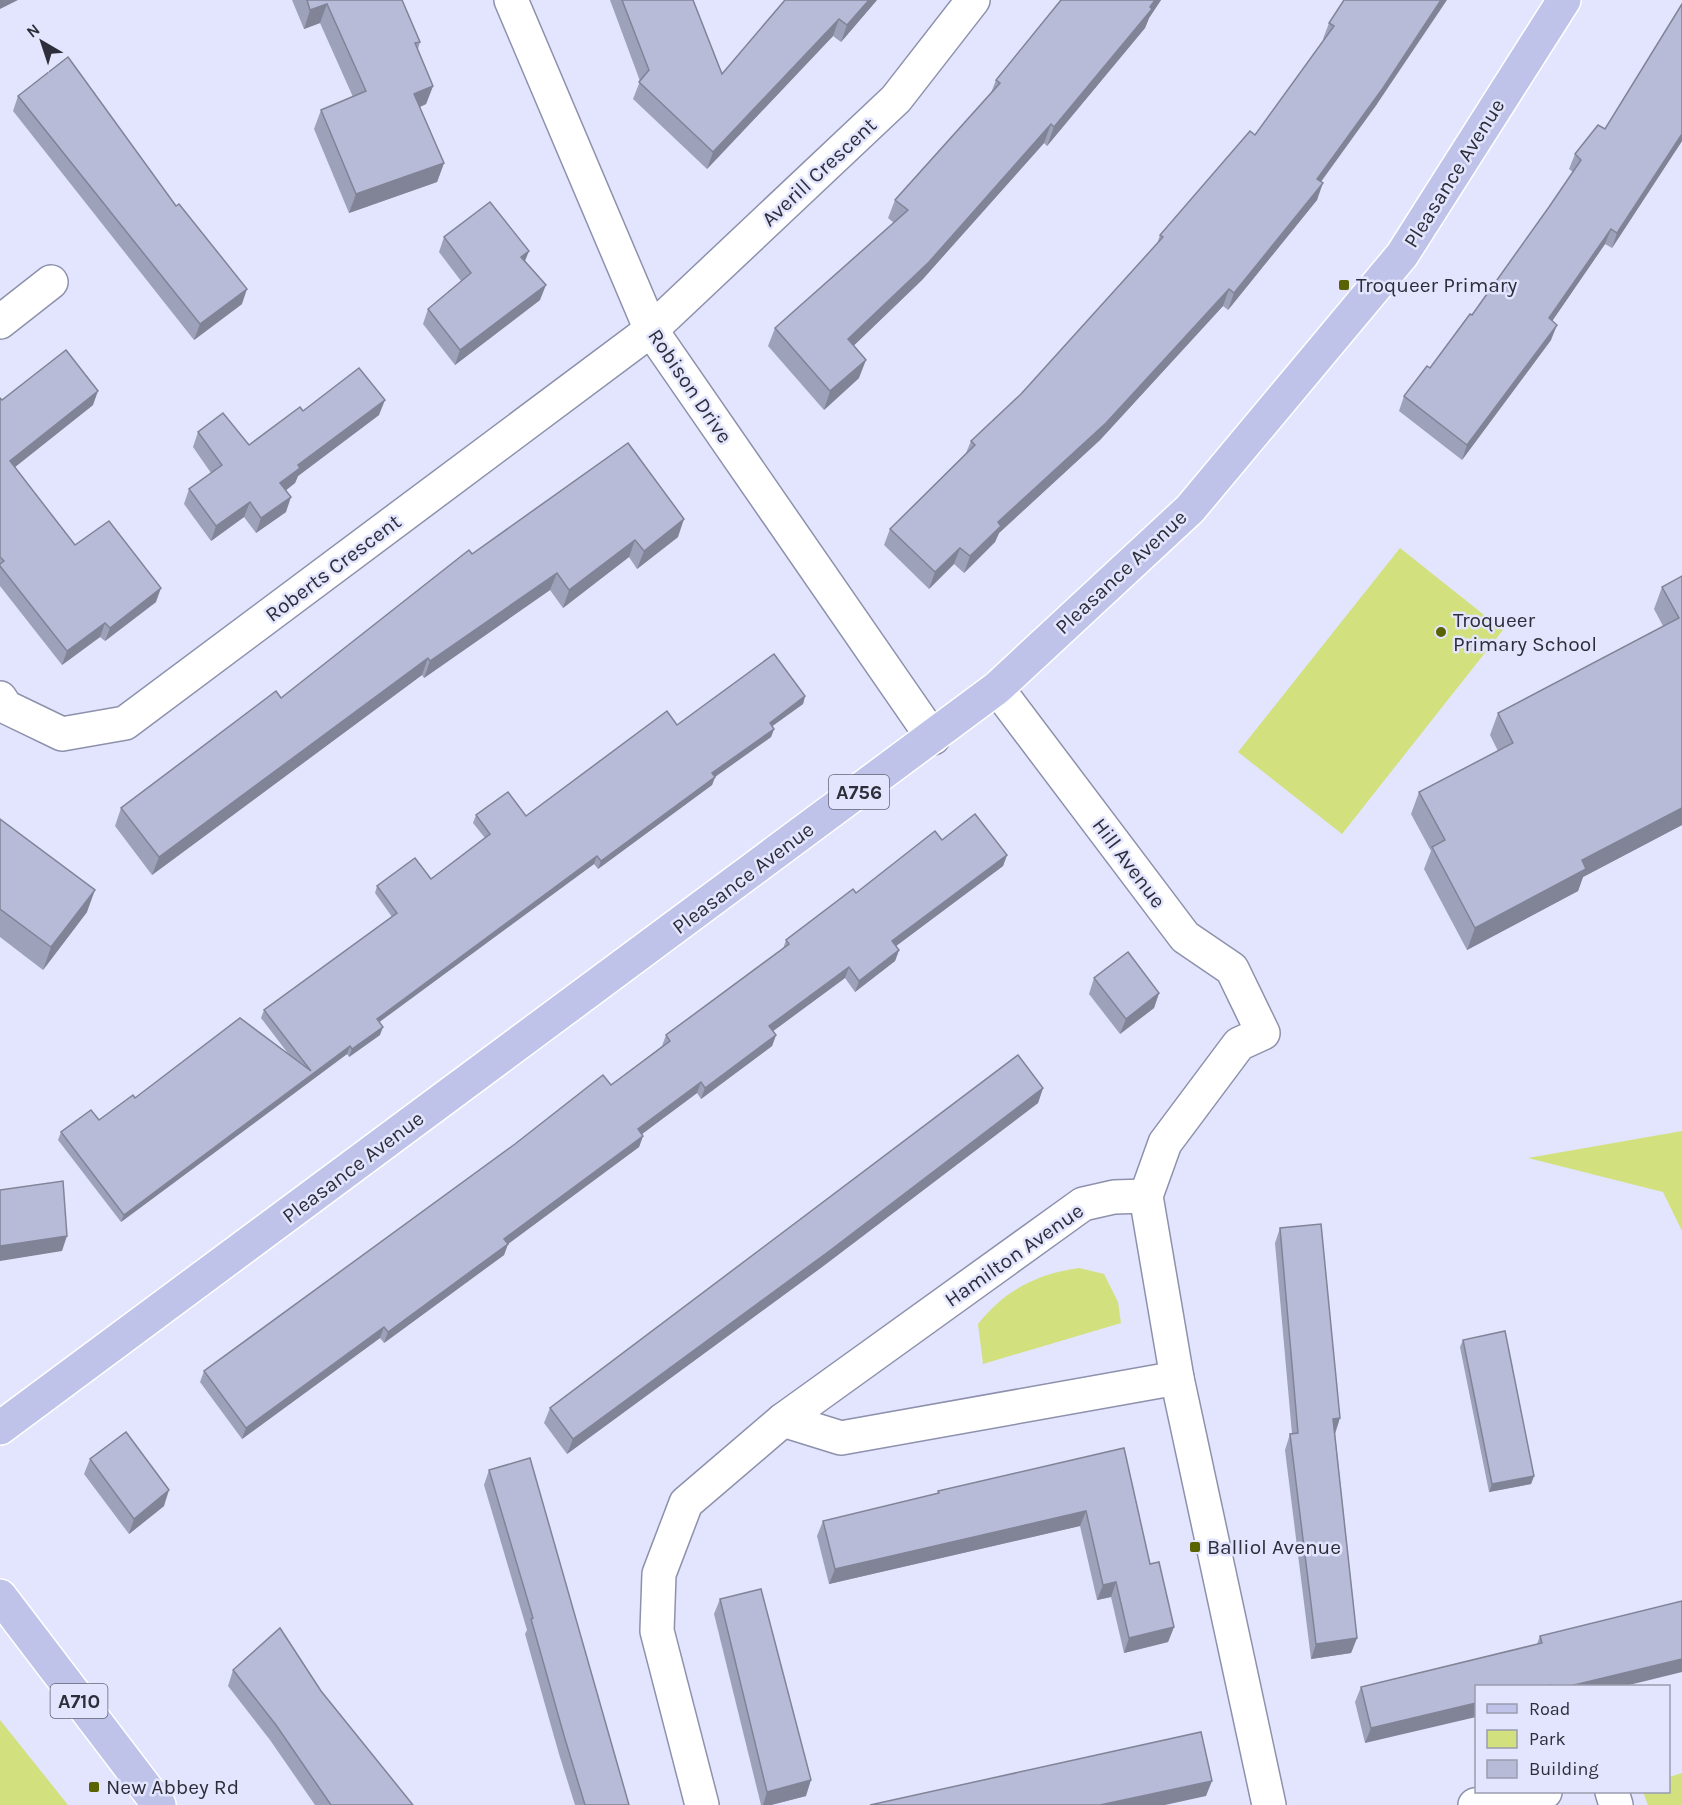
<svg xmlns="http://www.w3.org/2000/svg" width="1682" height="1805" viewBox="0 0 1682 1805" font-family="Karla,sans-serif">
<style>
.green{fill:#d2e07e}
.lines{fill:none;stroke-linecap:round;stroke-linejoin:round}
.minor-casing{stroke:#8e91ac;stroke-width:36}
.primary-casing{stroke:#fff;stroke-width:36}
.minor{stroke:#fff;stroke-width:33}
.primary{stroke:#bfc2e9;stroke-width:33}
.wall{fill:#9ea1ba}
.shaded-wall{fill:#818397}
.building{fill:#b8bbd8;stroke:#818397;stroke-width:1.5}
.poi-dot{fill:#5a6302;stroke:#e2e5fd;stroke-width:2}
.labels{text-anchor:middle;stroke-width:5;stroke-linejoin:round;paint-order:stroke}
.shield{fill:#e2e5fd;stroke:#636574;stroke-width:1.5}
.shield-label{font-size:20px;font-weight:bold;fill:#2d2e39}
.street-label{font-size:21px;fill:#2d2e39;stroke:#e2e5fd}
.poi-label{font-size:21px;fill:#2d2e39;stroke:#e2e5fd;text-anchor:start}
</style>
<rect width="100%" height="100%" fill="#e2e5fd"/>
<g class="green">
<polygon points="1400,548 1503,630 1342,834 1238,752"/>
<polygon points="1682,1131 1682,1231 1663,1192 1528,1158"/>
<path d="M 1079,1268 L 1104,1274 L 1118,1302 L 1121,1323 L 983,1364 L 978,1324 C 1005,1290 1037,1274 1079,1268 Z"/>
<polygon points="0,1720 68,1805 0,1805"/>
<polygon points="1682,1773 1682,1805 1648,1805 1643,1792 1668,1792 1669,1777"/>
</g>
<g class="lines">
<defs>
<g id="minor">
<polyline points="511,0 651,330 933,738"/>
<polyline points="0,322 51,282"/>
<polyline points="997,688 1185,937 1232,969 1263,1033 1239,1044 1165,1143 1146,1196 1177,1378 1269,1805"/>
<polyline points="0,698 6,707 62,734 125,723 651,330 896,99 973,0"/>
<polyline points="783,1420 841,1438 1177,1378"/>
<polyline points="1612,1792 1616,1805"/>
<polyline points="702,1805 657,1631 659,1574 686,1503 783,1420 1083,1204 1114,1197 1146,1196"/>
<polyline points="1475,1805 1545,1792"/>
</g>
<g id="primary">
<polyline points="0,1428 997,688 1190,509 1402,255 1564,0"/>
<polyline points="0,1596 159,1805"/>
</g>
</defs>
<use href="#minor" class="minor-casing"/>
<use href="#primary" class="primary-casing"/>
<use href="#minor" class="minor"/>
<use href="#primary" class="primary"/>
</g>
<g class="wall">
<polygon points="292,0 402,0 420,42 418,49 433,86 426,104 420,107 444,163 437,182 349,213 314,129 321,110 353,97 320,23 304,29"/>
<polygon points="610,0 693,0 722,74 877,0 841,42 833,36 707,169 633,99 640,81"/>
<polygon points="1061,0 1161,0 1149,18 1145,28 1047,146 1044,143 922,280 854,345 859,378 824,410 768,346 775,328 894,223 888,218 895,200 991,93 996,80"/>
<polygon points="1344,0 1377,104 1321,182 1317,200 1228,310 1223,306 1100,440 999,533 995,542 964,573 954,564 929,589 884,545 890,529 966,453 971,441 1021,394 1157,244 1160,235 1255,135 1324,40 1323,39 1329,23"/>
<polygon points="18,96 242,304 194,340 13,111"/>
<polygon points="1605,129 1682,141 1612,248 1605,244 1552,321 1551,340 1462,460 1399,411 1404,396 1430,368 1472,315 1549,207 1573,172 1569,169 1575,154"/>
<polygon points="444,237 525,261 540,300 455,365 423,324 428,309 461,281 439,252"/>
<polygon points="0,398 2,400 93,405 15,467 75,545 156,602 105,641 100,637 62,665 0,586"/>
<polygon points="303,411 379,415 298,476 295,483 286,490 286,512 256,533 244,517 211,541 184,504 189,489 211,473 193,447 198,432 249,445"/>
<polygon points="628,443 678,537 637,569 629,557 563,608 550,590 424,678 422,675 152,875 115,826 121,808 281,698 472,554"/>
<polygon points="1682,576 1682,825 1583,877 1578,891 1467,950 1424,869 1431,851 1411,814 1419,792 1498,751 1490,735 1498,713 1663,626 1654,609 1662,587"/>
<polygon points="805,696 803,704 772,726 774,729 771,737 715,777 712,785 598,869 594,864 379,1022 380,1035 349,1057 347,1054 121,1222 58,1140 61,1132 99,1120 135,1098 290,1056 261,1018 264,1010 392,917 375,893 377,886 431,879 485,838 473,823 476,815 526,816 677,725"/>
<polygon points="0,819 87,912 43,970 0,937"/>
<polygon points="942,840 1007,855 1003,866 896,946 899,950 895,961 855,992 845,978 773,1031 776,1035 772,1046 701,1099 697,1093 642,1134 643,1136 639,1147 508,1244 504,1255 384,1343 380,1338 242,1439 200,1382 204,1371 611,1085 662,1046 666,1035 783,949 786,940 856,893"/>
<polygon points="1094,978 1159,993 1154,1008 1120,1034 1089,994"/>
<polygon points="1043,1088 1038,1103 822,1267 567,1454 544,1423 550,1408"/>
<polygon points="1280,1228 1335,1434 1357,1638 1351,1653 1311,1659 1285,1450 1290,1434 1292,1434 1275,1243"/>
<polygon points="1463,1340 1534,1476 1531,1484 1489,1492 1460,1347"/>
<polygon points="1124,1448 1150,1564 1174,1627 1168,1642 1124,1653 1111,1597 1097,1600 1080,1526 829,1584 817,1536 823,1521 937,1494 938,1491"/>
<polygon points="90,1459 164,1506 129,1534 84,1474"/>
<polygon points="489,1470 629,1805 575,1805 559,1754 525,1634 527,1630 484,1485"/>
<polygon points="720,1599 806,1796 771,1805 761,1805 714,1614"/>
<polygon points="1540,1636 1625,1686 1476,1686 1365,1743 1355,1702 1361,1687 1537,1644"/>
<polygon points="233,1670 321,1691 413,1805 315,1805 270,1740 228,1686"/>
</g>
<g class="shaded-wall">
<polygon points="0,0 18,0 0,9"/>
<polygon points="869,0 877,0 841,42 847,25"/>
<polygon points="1155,0 1161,0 1149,18 1145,28 1047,146 1054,127"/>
<polygon points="1441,0 1447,0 1377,104 1311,195 1317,179"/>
<polygon points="327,4 320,23 304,29 310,10"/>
<polygon points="839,19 833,36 707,169 713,152"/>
<polygon points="433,86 426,104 407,113 414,94"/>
<polygon points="1051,124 1044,143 922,280 842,357 848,339"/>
<polygon points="1682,134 1682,141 1612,248 1617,233"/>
<polygon points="444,163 437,182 349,213 356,194"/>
<polygon points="1323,183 1317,200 1228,310 1234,293"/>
<polygon points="1611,229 1605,244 1544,333 1549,318"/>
<polygon points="529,251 523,266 521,257"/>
<polygon points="546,285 540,300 455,365 460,350"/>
<polygon points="247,289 242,304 194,340 200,324"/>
<polygon points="1229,289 1223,306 1100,440 999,533 995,542 964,573 970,556 998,522"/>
<polygon points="1557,325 1551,340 1462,460 1467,445"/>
<polygon points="866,360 859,378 824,410 830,391"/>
<polygon points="98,391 93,405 5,475 10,461"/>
<polygon points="385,400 379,415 298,476 295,483 275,499 280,483 298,465"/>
<polygon points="291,497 286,512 256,533 261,518"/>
<polygon points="250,502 244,517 211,541 216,526"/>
<polygon points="684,519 678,537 637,569 644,551"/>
<polygon points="635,540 629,557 563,608 569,590"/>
<polygon points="960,548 954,564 929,589 935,572"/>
<polygon points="557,573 550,590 424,678 430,661"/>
<polygon points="161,588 156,602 105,641 110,628"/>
<polygon points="105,623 100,637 62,665 67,651"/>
<polygon points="428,658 422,675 152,875 159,857"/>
<polygon points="805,696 803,704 767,730 770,723"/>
<polygon points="774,729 771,737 709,781 712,773"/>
<polygon points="715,777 712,785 598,869 601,861"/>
<polygon points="1682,808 1682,825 1583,877 1578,891 1467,950 1475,928 1582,860"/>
<polygon points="1007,855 1003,866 888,952 892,941"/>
<polygon points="597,856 594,864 374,1026 377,1019"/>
<polygon points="95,890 87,912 43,970 51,947"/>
<polygon points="899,950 895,961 855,992 859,981"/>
<polygon points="849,967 845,978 765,1037 769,1026"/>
<polygon points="1159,993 1154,1008 1120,1034 1126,1019"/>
<polygon points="383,1027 380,1035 349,1057 352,1049"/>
<polygon points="776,1035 772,1046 701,1099 705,1088"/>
<polygon points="350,1046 347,1054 121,1222 124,1215"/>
<polygon points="701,1082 697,1093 634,1140 638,1129"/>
<polygon points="1043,1088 1038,1103 822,1267 567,1454 573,1439"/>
<polygon points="643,1136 639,1147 508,1244 504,1255 384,1343 388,1332 504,1239"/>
<polygon points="67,1236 62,1251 0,1261 0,1246"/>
<polygon points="384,1327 380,1338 242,1439 246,1428"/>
<polygon points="1340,1418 1335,1434 1327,1434 1333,1419"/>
<polygon points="1534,1476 1531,1484 1489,1492 1492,1484"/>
<polygon points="169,1490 164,1506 129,1534 134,1519"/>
<polygon points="1086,1511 1080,1526 829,1584 835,1569"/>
<polygon points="1116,1582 1111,1597 1097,1600 1103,1585"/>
<polygon points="1174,1627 1168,1642 1124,1653 1129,1638"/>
<polygon points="1357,1638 1351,1653 1311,1659 1316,1644"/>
<polygon points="1682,1659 1682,1672 1625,1686 1570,1686"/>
<polygon points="1476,1703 1476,1717 1365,1743 1371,1728"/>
<polygon points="811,1780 806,1796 771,1805 763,1805 767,1792"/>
<polygon points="1212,1781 1206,1796 1165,1805 1100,1805"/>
</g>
<g class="building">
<polygon points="307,0 402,0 420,42 415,43 433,86 414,94 444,163 356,194 321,110 366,91 327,4 310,10"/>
<polygon points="622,0 693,0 722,74 785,0 869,0 847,25 839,19 713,152 639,82 649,70"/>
<polygon points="1061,0 1155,0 1150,7 1152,9 1054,127 1051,124 929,262 848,339 866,360 830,391 775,328 908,210 895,200 1000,83 996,80"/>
<polygon points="1344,0 1441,0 1383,88 1317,179 1323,183 1234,293 1229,289 1106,423 998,522 1001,526 970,556 960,548 935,572 890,529 975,445 971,441 1021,394 1163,237 1160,235 1250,131 1255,135 1334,26 1329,23"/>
<polygon points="1682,4 1682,134 1617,233 1611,229 1549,318 1557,325 1467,445 1404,396 1427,366 1430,368 1470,314 1472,315 1549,207 1581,160 1575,154 1598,125 1605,129"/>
<polygon points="68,57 176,206 179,204 247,289 200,324 18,96"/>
<polygon points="490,202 529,251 521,257 546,285 460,350 428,309 471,273 444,237"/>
<polygon points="66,350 98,391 10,461 75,545 109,521 161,588 110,628 105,623 67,651 0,566 0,564 4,561 0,557 0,398 2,400"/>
<polygon points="359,368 385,400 298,465 300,468 280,483 291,497 261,518 250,502 216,526 189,489 222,465 198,432 223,413 249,445 300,407 303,411"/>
<polygon points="628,443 684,519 644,551 635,540 569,590 557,573 430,661 428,658 159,857 121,808 276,691 281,698 469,550 472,554"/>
<polygon points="1682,576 1682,808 1582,860 1586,869 1475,928 1432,847 1445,840 1419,792 1513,743 1498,713 1679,618 1662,587"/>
<polygon points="774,654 805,696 770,723 774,729 712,773 715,777 601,861 597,856 377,1019 383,1027 352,1049 350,1046 124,1215 61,1132 91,1110 99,1120 133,1095 135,1098 240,1018 311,1071 264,1010 397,913 377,886 415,858 431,879 490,834 476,815 508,792 526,816 667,711 677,725"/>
<polygon points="975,814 1007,855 892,941 899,950 859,981 849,967 769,1026 776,1035 705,1088 701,1082 638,1129 643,1136 504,1239 508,1244 388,1332 384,1327 246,1428 204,1371 515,1144 603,1075 611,1085 670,1041 666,1035 789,944 786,940 853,889 856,893 935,831 942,840"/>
<polygon points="0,819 95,890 51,947 0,909"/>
<polygon points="1128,952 1159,993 1126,1019 1094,978"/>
<polygon points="1018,1055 1043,1088 828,1252 573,1439 550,1408"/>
<polygon points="63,1181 67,1236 0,1246 0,1190"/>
<polygon points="1321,1224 1340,1418 1333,1419 1357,1638 1316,1644 1290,1434 1298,1433 1280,1228"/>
<polygon points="1505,1331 1534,1476 1492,1484 1463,1340"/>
<polygon points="126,1432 169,1490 134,1519 90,1459"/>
<polygon points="1124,1448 1150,1564 1159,1562 1174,1627 1129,1638 1116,1582 1103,1585 1086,1511 835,1569 823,1521 939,1493 938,1491"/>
<polygon points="530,1458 629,1805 585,1805 565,1739 531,1619 533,1618 489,1470"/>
<polygon points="761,1589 811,1780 767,1792 720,1599"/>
<polygon points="1682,1601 1682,1659 1570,1686 1553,1686 1552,1685 1547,1686 1476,1686 1476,1703 1371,1728 1361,1687 1542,1643 1540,1636"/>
<polygon points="280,1628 321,1691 413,1805 331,1805 276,1725 233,1670"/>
<polygon points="1201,1732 1212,1781 1100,1805 870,1805"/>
</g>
<g class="poi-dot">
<rect x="1338" y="279" width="12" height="12" rx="3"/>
<circle cx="1441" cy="632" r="6"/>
<rect x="1189" y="1541" width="12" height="12" rx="3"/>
<rect x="88" y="1781" width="12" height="12" rx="3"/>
</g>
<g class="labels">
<g class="shield">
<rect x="829" y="775" width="60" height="34" rx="4.5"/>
<rect x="50.5" y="1684" width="57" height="34" rx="4.5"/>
</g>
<g class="shield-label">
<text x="859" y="799">A756</text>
<text x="79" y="1708">A710</text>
</g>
<g class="street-label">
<text transform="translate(819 172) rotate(-43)" y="7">Averill Crescent</text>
<text transform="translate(1454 173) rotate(-58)" y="7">Pleasance Avenue</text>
<text transform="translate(690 386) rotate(56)" y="7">Robison Drive</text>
<text transform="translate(333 568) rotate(-37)" y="7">Roberts Crescent</text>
<text transform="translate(1121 572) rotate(-43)" y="7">Pleasance Avenue</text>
<text transform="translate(1129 863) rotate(53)" y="7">Hill Avenue</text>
<text transform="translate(743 878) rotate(-37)" y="7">Pleasance Avenue</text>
<text transform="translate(353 1167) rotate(-37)" y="7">Pleasance Avenue</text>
<text transform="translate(1014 1255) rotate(-35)" y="7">Hamilton Avenue</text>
</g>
<g class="poi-label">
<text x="1356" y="292">Troqueer Primary</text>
<text x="1453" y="627">Troqueer<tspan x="1453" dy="24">Primary School</tspan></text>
<text x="1207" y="1554">Balliol Avenue</text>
<text x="106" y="1794">New Abbey Rd</text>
</g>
</g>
<rect x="1475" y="1685" width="195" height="108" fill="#e2e5fd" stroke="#9a9caf" stroke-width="1.5"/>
<rect x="1487" y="1704" width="30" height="9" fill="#bfc2e9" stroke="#9a9caf" stroke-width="1.5"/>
<text x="1529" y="1715" font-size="18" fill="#2d2e39">Road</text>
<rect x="1487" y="1730" width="30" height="18" fill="#d2e07e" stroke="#9a9caf" stroke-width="1.5"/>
<text x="1529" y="1745" font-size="18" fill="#2d2e39">Park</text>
<rect x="1487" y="1760" width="30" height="18" fill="#b8bbd8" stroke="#9a9caf" stroke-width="1.5"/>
<text x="1529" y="1775" font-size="18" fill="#2d2e39">Building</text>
<g transform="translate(42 42) rotate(321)" stroke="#e2e5fd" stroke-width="4.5" paint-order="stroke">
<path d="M0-4.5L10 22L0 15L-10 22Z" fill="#2d2e39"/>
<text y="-9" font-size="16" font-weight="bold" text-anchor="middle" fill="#2d2e39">N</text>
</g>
</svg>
